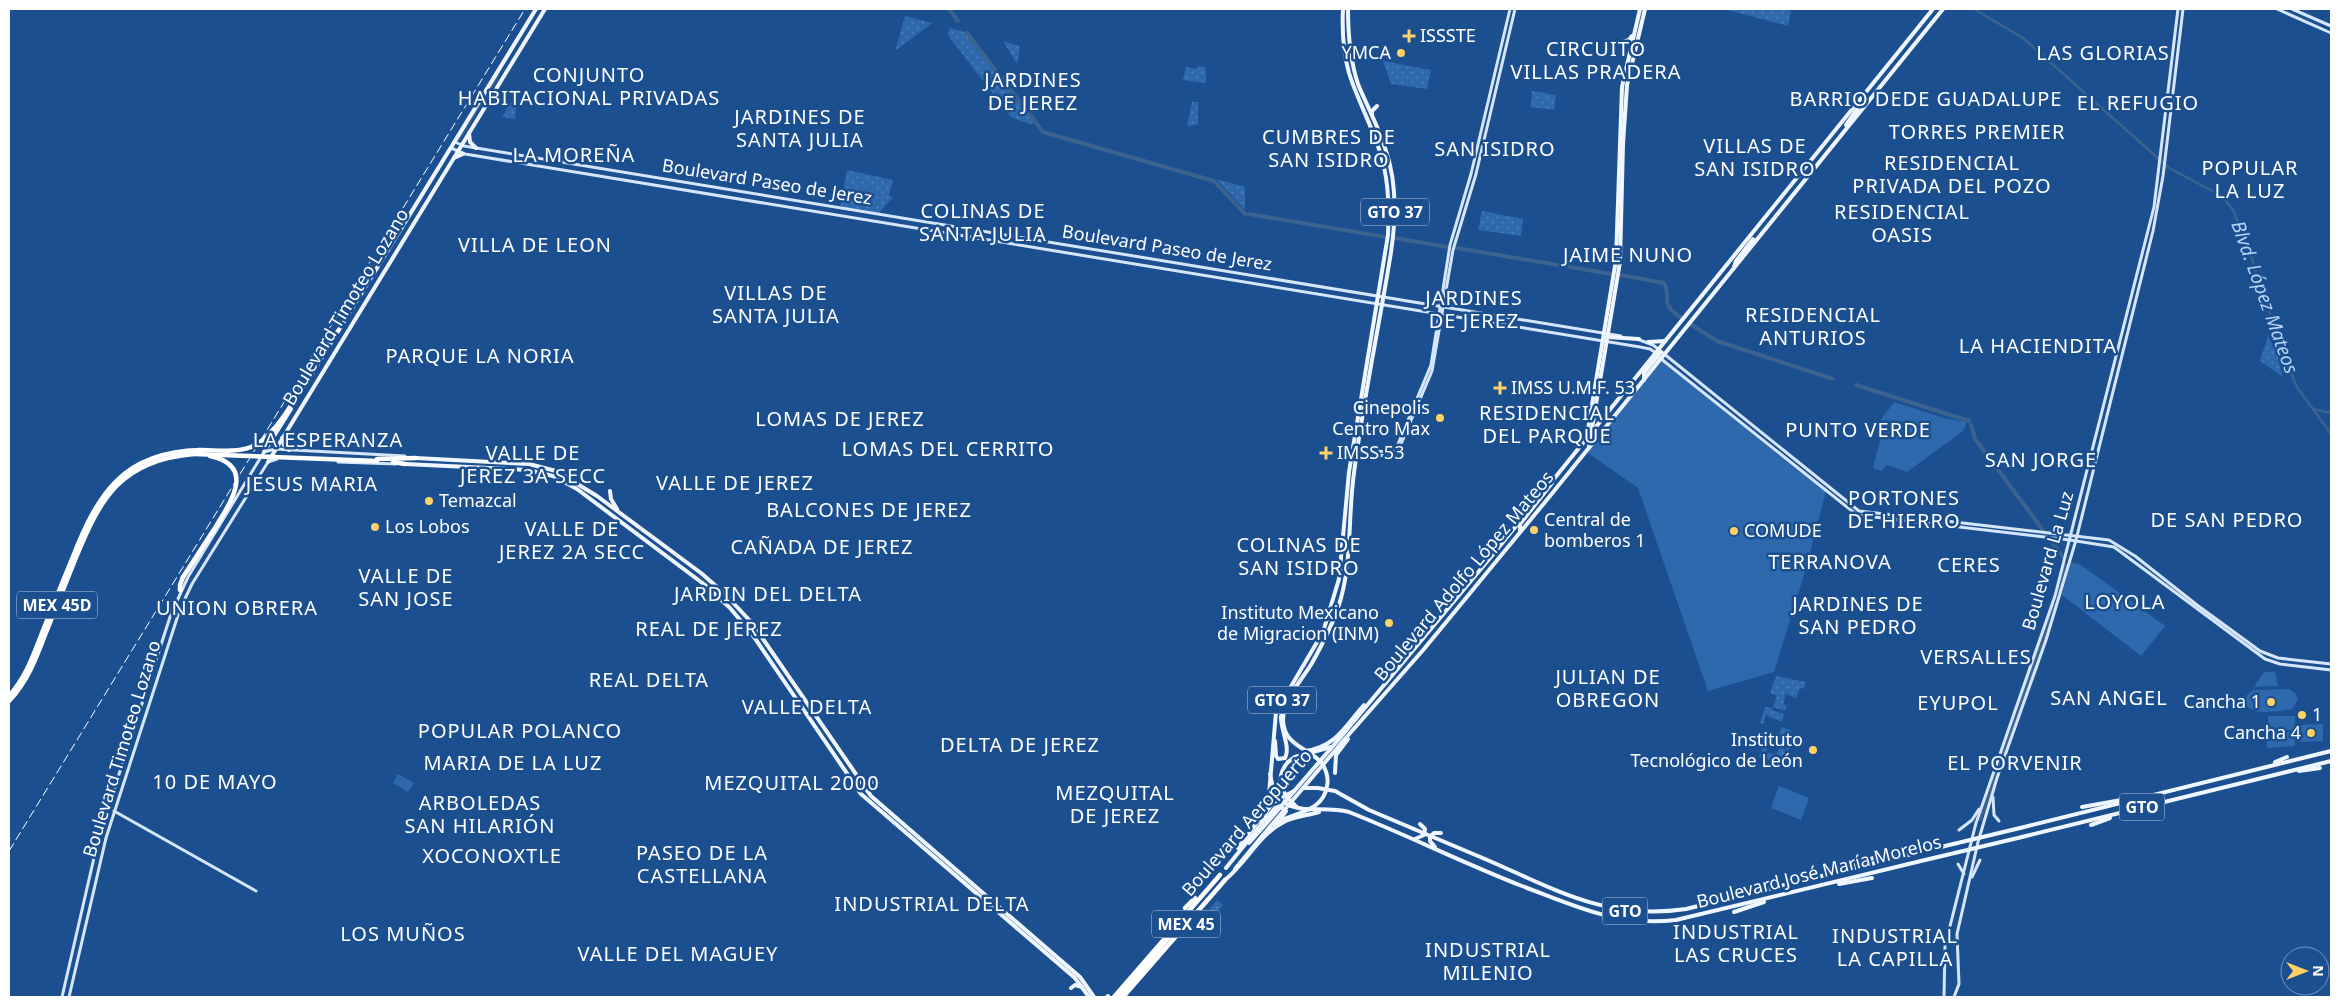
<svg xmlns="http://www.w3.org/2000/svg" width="2340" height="1006" viewBox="0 0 2340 1006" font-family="'Noto Sans',sans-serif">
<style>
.green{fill:url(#green-dots)}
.pitch{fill:#2e69ad}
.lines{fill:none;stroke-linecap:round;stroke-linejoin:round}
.canal{stroke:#3c6290;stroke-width:2.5}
.river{stroke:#3c6290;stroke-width:4}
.secondary{stroke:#d6e6fa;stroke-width:3}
.primary{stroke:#f0f6ff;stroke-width:4}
.highway{stroke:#fff;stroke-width:4.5}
.rail{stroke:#fff;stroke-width:1;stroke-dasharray:9 4;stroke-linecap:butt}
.primary-bridge{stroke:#f0f6ff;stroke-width:4}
.highway-bridge{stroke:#fff;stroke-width:4.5}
.poi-dot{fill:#ffd166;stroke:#1b4f8f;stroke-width:2}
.labels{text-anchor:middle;stroke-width:5;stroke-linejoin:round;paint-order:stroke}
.shield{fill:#1b4f8f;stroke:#bbcadd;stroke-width:1}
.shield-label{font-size:16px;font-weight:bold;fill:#fff}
.poi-label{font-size:18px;fill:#fff;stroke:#1b4f8f;text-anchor:start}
.street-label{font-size:18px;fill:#fff;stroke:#1b4f8f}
.water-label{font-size:19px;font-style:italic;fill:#b5d3f5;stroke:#1b4f8f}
.quarter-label{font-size:20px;letter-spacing:1px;fill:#fff;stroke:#1b4f8f}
</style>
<defs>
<pattern id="green-dots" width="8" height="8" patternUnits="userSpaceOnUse" patternTransform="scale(1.25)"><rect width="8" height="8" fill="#2e69ad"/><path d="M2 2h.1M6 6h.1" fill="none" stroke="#4d80b9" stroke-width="1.8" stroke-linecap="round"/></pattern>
</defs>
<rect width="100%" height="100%" fill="#1b4f8f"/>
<g class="green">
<polygon points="1724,9 1780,9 1791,11 1788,26"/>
<polygon points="905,16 932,23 895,51"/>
<polygon points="950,28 965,32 1033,122 1032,125 1011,117 949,37 948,33"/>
<polygon points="1003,41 1020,46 1017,64"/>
<polygon points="1383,61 1431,70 1427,89 1391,84"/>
<polygon points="1199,66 1206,68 1206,83 1183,80 1186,67 1196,69"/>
<polygon points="1532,91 1556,95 1554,110 1531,107"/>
<polygon points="511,102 517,103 515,119 502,117"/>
<polygon points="1192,102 1198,102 1198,125 1187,126"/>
<polygon points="847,170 893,180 889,196 893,197 879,213 840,207"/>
<polygon points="1216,179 1245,187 1245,210"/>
<polygon points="1482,211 1523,219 1521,236 1478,230"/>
<polygon points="2268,336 2277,354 2283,377 2260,361"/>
<polygon points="1776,676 1806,682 1804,689 1800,688 1796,698 1786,694 1783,704 1787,706 1785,711 1773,707 1777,696 1770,693"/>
<polygon points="1765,707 1773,708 1772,710 1784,714 1782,722 1766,715 1763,724 1760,723"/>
<polygon points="1782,727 1796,732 1791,731 1786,745 1790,747 1789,750 1776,745"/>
<polygon points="1764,744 1768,745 1766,752 1776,755 1779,748 1786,750 1783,763 1759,757"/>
<polygon points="1217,900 1223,905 1206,924 1213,930 1215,929 1212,932 1204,925 1202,919"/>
</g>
<g class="pitch">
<polygon points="858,184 872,187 868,207 854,204"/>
<polygon points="1660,359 1826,491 1805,572 1774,672 1708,691 1638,488 1585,451"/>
<polygon points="1894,402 1944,418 1967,422 1963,431 1907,472 1887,465 1881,471 1873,468 1883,428 1880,421"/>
<polygon points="2071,562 2081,565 2165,626 2141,656 2062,595"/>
<polygon points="2264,672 2275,672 2278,686 2254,687"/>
<path d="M 2289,689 L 2296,694 L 2298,700 L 2292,709 C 2279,711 2239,719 2247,695 L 2253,690 Z"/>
<rect x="2268" y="716" width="27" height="14"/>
<polygon points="2323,724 2323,741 2298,742 2298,725"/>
<polygon points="2294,732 2295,746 2267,748 2266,733"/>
<polygon points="398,774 414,783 408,792 393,783"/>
<polygon points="1779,786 1809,798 1801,820 1771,808"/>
</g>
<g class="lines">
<g class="canal">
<polyline points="1974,9 2023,38 2169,168 2222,196 2233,210 2246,241 2285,360 2297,387 2331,434"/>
<polyline points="2313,409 2331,413"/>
</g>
<g class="river">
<polyline points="949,9 958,21"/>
<polyline points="967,33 1043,132 1214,181 1245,214"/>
<polyline points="458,139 497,76"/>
<polyline points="1249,214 1385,237"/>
<polyline points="1395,238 1447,247"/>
<polyline points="1457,248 1611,274"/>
<path d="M 1620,275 L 1664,283 C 1673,297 1657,301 1680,317"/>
<polyline points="1692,325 1717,341 1833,379"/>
<polyline points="1856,385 1969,421"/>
<polyline points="1971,425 1975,439 2043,530"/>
<polyline points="2051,541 2063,557"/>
<polyline points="2059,590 2065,565"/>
<polyline points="1980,819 2054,606"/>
</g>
<g class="secondary">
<polyline points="2277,9 2331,33"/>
<polyline points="2292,9 2331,26"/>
<polyline points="455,142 464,146 1621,336"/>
<polyline points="451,148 465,154 1640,347 1650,349 1656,353"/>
<polyline points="1637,339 1653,345 1859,511 2109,540 2135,556 2197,605 2260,651 2278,658 2331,664"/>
<polyline points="1660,358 1857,515 2070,540 2114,547 2265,659 2280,664 2331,670"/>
<polyline points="1356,449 1388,452 1396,449 1431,365 1450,245 1471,174 1510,9"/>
<polyline points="1352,453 1388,456 1398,451 1432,371 1453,250 1476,174 1515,9"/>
<polyline points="338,462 396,464"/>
<polyline points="1993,797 1994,815 1999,821"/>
<polyline points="114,811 256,891"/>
<polyline points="1959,830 1972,820 1979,809"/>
<polyline points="1958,864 1964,874"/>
<polyline points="1972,877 1980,860"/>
<polyline points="62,997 99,836 171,614 188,577 264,452 275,449 405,456"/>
<polyline points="69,997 106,838 180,609 192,584 268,462 277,459"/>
<polyline points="1944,997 1945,946 1976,823 2055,596 2154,207 2178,9"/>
<polyline points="1954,997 1959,984 1957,934 1978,842 1997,778 2046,640 2076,540 2153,231 2163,176 2183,9"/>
</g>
<g class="primary">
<polyline points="1620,43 1629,40 1632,36"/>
<polyline points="1372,115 1372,111 1377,106"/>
<polyline points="1846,125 1858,108 1852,95"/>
<polyline points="469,133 470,142 476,148"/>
<polyline points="454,158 463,154"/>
<polyline points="1734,267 1736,261 1753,239"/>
<polyline points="337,333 536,9"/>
<polyline points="1607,337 1639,339"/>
<polyline points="1648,342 1665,341"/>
<polyline points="1644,380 1644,373 1661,352"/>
<polyline points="305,386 332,341"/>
<polyline points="1587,435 1616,260 1622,87 1640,9"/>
<polyline points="282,438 284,445 289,450"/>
<polyline points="1589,446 1620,262 1623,144 1627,85 1645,9"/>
<polyline points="264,452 291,409"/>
<polyline points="416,458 529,464 556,471 597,496 701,573 724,593 752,623 871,796 1080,977 1094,997"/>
<polyline points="268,462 545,9"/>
<polyline points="405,464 528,470 553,476 577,489 705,585 730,608 752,634 861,794 1075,978 1089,997"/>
<polyline points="610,491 611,499 617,509"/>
<polyline points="1520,532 1520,524 1552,483"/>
<polyline points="1339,739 1495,552 1933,9"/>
<polyline points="1344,740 1424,649 1550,496 1943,9"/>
<path d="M 1275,741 L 1276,756 L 1278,759 L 1285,758 C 1291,747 1280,729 1281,716"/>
<path d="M 1305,751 C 1336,747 1345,726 1364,705"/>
<path d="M 1288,762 C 1274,778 1282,795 1297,807"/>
<path d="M 1321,762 C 1306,747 1284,745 1283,720 C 1283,699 1302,680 1312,663 C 1322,645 1331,628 1338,608 C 1352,567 1348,524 1353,481 C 1362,404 1379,328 1391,252 C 1396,219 1397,183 1386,151 C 1379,128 1367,106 1358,84 C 1350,60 1348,34 1348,9"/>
<polyline points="2275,762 2287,757"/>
<polyline points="2299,771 2320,768"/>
<polyline points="1335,773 1336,755 1348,739"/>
<path d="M 1270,774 C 1278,824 1316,803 1349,812 C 1407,835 1463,863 1522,886 C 1575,906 1617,927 1676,920 L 1921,861"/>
<polyline points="859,781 872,782"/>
<polyline points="1335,791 1369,810 1414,829"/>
<polyline points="2082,807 2127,799"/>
<polyline points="1265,820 1275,808 1280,806 1286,811 1279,821"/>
<polyline points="2091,825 2110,818"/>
<path d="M 1259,828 L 1265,817 L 1268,806 L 1276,712 L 1323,632 L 1339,579 L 1349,472 L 1388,235 C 1389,209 1389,184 1382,159 C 1374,129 1358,102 1349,73 C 1343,52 1342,30 1343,9"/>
<polyline points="2020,828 2331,751"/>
<polyline points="2022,837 2331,761"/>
<polyline points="1415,839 1424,835 1425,829 1420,824"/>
<polyline points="1249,843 1265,825"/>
<polyline points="1435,847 1430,841 1430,837 1434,833 1441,833"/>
<polyline points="1238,848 1262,816"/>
<path d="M 1485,859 C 1555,889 1606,921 1686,909 L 1920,852"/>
<polyline points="1226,868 1259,827"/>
<polyline points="1235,869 1263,835"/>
<polyline points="1834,870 1877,857"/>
<path d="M 1225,880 C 1246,863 1259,835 1282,823 C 1293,816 1307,816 1319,812"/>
<polyline points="1839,884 1872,878"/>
<polyline points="1722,895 1749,891"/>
<polyline points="1734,912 1764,902"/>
<polyline points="1071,988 1075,985 1082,987"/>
<polyline points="1107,997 1108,996"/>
</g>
<g class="highway">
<polyline points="322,352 338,331"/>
<polyline points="377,459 416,458"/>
<polyline points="393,462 405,464"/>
<polyline points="180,590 180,585 183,577"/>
<path d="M 9,696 C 26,677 33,656 42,633 C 52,608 62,583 72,559 C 98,493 123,452 200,450"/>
<path d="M 9,701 C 27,682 36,659 45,635 C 55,610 65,585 75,560 C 100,498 121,460 194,454"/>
<polyline points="1185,908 1195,898"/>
<polyline points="1114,997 1220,875"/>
<polyline points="1119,997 1174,931"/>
<polyline points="1123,997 1225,880"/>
</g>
<polyline class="rail" points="9,851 525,9"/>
<g class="primary-bridge">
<polyline points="1288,762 1295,757 1331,747"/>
<polyline points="1303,788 1318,788 1335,791"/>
<polyline points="1262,816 1274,802 1294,791"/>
<path d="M 1274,824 C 1293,812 1323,813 1327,786 C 1329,778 1326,770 1322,763"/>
<polyline points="1265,825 1339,739"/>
<polyline points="1414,829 1485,859"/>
<polyline points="1263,835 1344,740"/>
<polyline points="1920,852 2020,828"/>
<polyline points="1921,861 2022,837"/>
</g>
<g class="highway-bridge">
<path d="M 200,450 C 217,450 235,453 251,447 C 279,437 306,378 322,352"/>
<polyline points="194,454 377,461"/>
<path d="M 183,577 C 194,561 204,544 215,528 C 230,503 257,466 210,456"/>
</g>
</g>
<g class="poi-dot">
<path d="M1406.5 28.5h5v5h5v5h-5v5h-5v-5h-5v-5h5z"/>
<circle cx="1401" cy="53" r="5"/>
<path d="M1497.5 380.5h5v5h5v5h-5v5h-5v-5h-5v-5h5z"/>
<circle cx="1440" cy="418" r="5"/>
<path d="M1323.5 445.5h5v5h5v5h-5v5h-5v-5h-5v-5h5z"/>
<circle cx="429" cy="501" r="5"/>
<circle cx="375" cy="527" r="5"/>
<circle cx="1534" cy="530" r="5"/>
<circle cx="1734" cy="531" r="5"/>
<circle cx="1389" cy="623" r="5"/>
<circle cx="2271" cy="702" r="5"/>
<circle cx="2302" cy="715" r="5"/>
<circle cx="2311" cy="733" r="5"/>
<circle cx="1813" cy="750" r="5"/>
</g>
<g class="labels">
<g class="shield">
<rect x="1361" y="198.5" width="68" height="27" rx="4"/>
<rect x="17" y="591.5" width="80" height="27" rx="4"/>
<rect x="1248" y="686.5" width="68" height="27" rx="4"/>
<rect x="2119.5" y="793.5" width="45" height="27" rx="4"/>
<rect x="1602.5" y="897.5" width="45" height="27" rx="4"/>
<rect x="1152" y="910.5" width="68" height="27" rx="4"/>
</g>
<g class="shield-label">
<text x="1395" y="218">GTO 37</text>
<text x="57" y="611">MEX 45D</text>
<text x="1282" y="706">GTO 37</text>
<text x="2142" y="813">GTO</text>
<text x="1625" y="917">GTO</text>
<text x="1186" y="930">MEX 45</text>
</g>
<g class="poi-label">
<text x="1420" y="42">ISSSTE</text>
<text x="1391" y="59" text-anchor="end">YMCA</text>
<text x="1511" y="394">IMSS U.M.F. 53</text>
<text x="1430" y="414" text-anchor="end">Cinepolis<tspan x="1430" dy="21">Centro Max</tspan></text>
<text x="1337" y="459">IMSS 53</text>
<text x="439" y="507">Temazcal</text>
<text x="1544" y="526">Central de<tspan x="1544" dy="21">bomberos 1</tspan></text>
<text x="385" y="533">Los Lobos</text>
<text x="1744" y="537">COMUDE</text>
<text x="1379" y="619" text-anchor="end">Instituto Mexicano<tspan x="1379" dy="21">de Migracion (INM)</tspan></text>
<text x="2261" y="708" text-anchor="end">Cancha 1</text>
<text x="2312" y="721">1</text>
<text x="2301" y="739" text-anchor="end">Cancha 4</text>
<text x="1803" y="746" text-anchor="end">Instituto<tspan x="1803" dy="21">Tecnológico de León</tspan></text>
</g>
<g class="street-label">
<text transform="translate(767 182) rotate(9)" y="6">Boulevard Paseo de Jerez</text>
<text transform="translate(1167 248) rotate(9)" y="6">Boulevard Paseo de Jerez</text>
<text transform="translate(346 307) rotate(-59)" y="6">Boulevard Timoteo Lozano</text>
<text transform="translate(2048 561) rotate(-74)" y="6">Boulevard La Luz</text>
<text transform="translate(1464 576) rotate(-50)" y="6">Boulevard Adolfo López Mateos</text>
<text transform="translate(122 749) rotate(-73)" y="6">Boulevard Timoteo Lozano</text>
<text transform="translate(1247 823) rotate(-49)" y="6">Boulevard Aeropuerto</text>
<text transform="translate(1819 872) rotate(-14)" y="6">Boulevard José María Morelos</text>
</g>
<g class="water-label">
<text transform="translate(2265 297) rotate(70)" y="7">Blvd. López Mateos</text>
</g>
<g class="quarter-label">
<text x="1596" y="56">CIRCUITO<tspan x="1596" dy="23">VILLAS PRADERA</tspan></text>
<text x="2103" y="60">LAS GLORIAS</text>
<text x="589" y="82">CONJUNTO<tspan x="589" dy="23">HABITACIONAL PRIVADAS</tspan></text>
<text x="1033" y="87">JARDINES<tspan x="1033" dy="23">DE JEREZ</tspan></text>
<text x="1926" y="106">BARRIO DEDE GUADALUPE</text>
<text x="2138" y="110">EL REFUGIO</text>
<text x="800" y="124">JARDINES DE<tspan x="800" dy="23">SANTA JULIA</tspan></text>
<text x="1977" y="139">TORRES PREMIER</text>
<text x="1329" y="144">CUMBRES DE<tspan x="1329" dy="23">SAN ISIDRO</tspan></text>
<text x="1755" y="153">VILLAS DE<tspan x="1755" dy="23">SAN ISIDRO</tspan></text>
<text x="1495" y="156">SAN ISIDRO</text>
<text x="574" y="162">LA MOREÑA</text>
<text x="1952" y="170">RESIDENCIAL<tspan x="1952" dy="23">PRIVADA DEL POZO</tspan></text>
<text x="2250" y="175">POPULAR<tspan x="2250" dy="23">LA LUZ</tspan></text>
<text x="983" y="218">COLINAS DE<tspan x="983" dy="23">SANTA JULIA</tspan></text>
<text x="1902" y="219">RESIDENCIAL<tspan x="1902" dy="23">OASIS</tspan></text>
<text x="535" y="252">VILLA DE LEON</text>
<text x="1628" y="262">JAIME NUNO</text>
<text x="776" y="300">VILLAS DE<tspan x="776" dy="23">SANTA JULIA</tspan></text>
<text x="1474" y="305">JARDINES<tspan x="1474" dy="23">DE JEREZ</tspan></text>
<text x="1813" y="322">RESIDENCIAL<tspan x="1813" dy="23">ANTURIOS</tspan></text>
<text x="2038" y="353">LA HACIENDITA</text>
<text x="480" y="363">PARQUE LA NORIA</text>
<text x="1547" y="420">RESIDENCIAL<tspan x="1547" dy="23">DEL PARQUE</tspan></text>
<text x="840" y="426">LOMAS DE JEREZ</text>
<text x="1858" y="437">PUNTO VERDE</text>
<text x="328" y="447">LA ESPERANZA</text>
<text x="948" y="456">LOMAS DEL CERRITO</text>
<text x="533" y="460">VALLE DE<tspan x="533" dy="23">JEREZ 3A SECC</tspan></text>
<text x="2041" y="467">SAN JORGE</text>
<text x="735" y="490">VALLE DE JEREZ</text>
<text x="312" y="491">JESUS MARIA</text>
<text x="1904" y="505">PORTONES<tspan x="1904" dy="23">DE HIERRO</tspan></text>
<text x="869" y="517">BALCONES DE JEREZ</text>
<text x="2227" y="527">DE SAN PEDRO</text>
<text x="572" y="536">VALLE DE<tspan x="572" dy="23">JEREZ 2A SECC</tspan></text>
<text x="1299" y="552">COLINAS DE<tspan x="1299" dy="23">SAN ISIDRO</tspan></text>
<text x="822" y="554">CAÑADA DE JEREZ</text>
<text x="1830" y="569">TERRANOVA</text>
<text x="1969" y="572">CERES</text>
<text x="406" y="583">VALLE DE<tspan x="406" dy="23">SAN JOSE</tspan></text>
<text x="768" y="601">JARDIN DEL DELTA</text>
<text x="2125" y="609">LOYOLA</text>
<text x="1858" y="611">JARDINES DE<tspan x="1858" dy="23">SAN PEDRO</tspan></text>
<text x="237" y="615">UNION OBRERA</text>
<text x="709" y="636">REAL DE JEREZ</text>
<text x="1976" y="664">VERSALLES</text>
<text x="1608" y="684">JULIAN DE<tspan x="1608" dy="23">OBREGON</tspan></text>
<text x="649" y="687">REAL DELTA</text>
<text x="2109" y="705">SAN ANGEL</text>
<text x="1958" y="710">EYUPOL</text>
<text x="807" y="714">VALLE DELTA</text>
<text x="520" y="738">POPULAR POLANCO</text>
<text x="1020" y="752">DELTA DE JEREZ</text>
<text x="513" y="770">MARIA DE LA LUZ</text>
<text x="2015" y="770">EL PORVENIR</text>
<text x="215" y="789">10 DE MAYO</text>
<text x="792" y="790">MEZQUITAL 2000</text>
<text x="1115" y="800">MEZQUITAL<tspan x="1115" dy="23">DE JEREZ</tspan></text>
<text x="480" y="810">ARBOLEDAS<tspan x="480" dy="23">SAN HILARIÓN</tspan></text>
<text x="702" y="860">PASEO DE LA<tspan x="702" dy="23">CASTELLANA</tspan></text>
<text x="492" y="863">XOCONOXTLE</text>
<text x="932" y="911">INDUSTRIAL DELTA</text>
<text x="1736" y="939">INDUSTRIAL<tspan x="1736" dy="23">LAS CRUCES</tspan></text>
<text x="403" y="941">LOS MUÑOS</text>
<text x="1895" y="943">INDUSTRIAL<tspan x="1895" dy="23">LA CAPILLA</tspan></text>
<text x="1488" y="957">INDUSTRIAL<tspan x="1488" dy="23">MILENIO</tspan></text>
<text x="678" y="961">VALLE DEL MAGUEY</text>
</g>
</g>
<rect width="2340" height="1006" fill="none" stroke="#ffffff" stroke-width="20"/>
<g transform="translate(2305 971) rotate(90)"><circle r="24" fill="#1b4f8f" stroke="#7695bc"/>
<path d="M0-4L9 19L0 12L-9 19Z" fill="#ffd166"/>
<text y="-8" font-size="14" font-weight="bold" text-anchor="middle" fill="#ffffff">N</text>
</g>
</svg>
